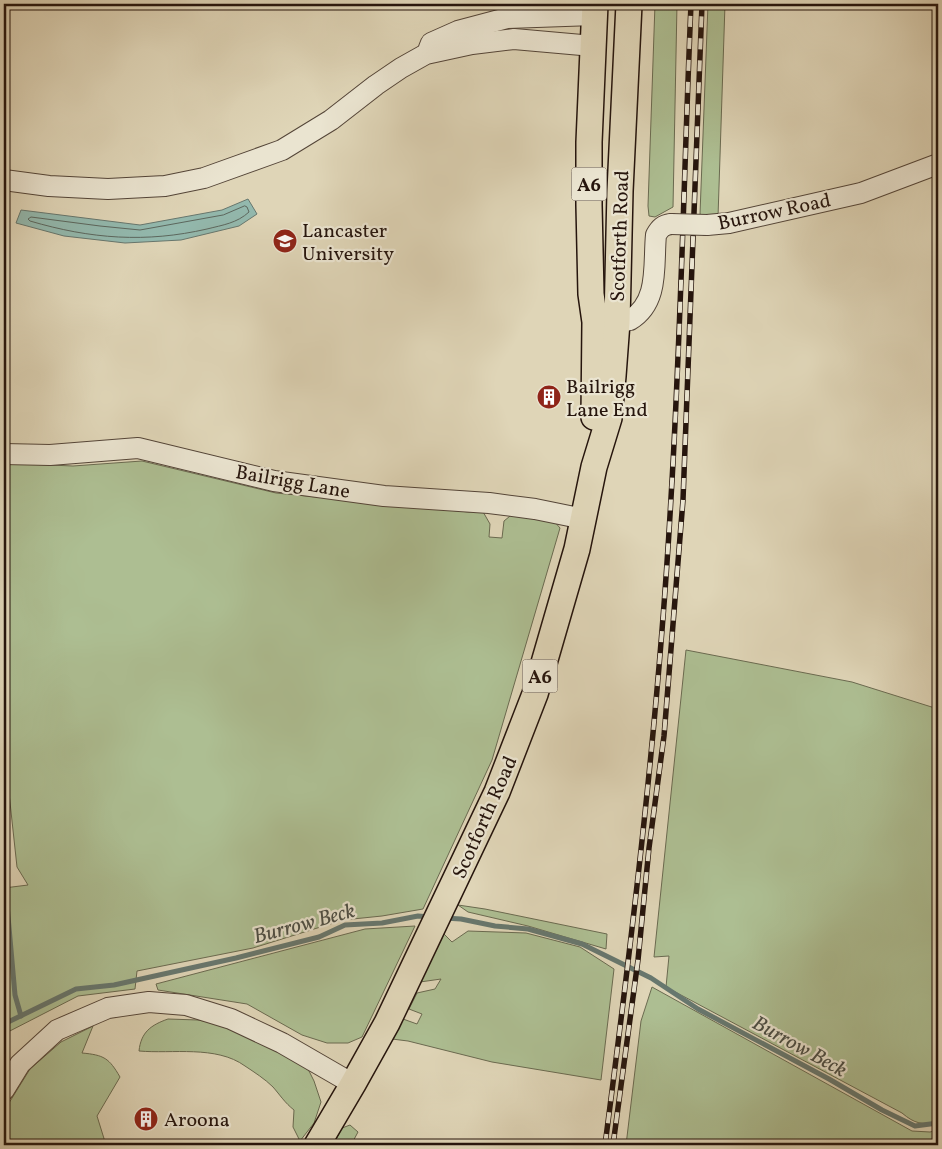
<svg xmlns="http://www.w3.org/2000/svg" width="942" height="1149" viewBox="0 0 942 1149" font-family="Vollkorn,serif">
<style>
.green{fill:#adbe92;stroke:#6a6a50}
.water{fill:#93b9ae;stroke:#67776e}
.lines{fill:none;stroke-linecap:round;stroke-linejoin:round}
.shore{stroke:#5c675e;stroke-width:1}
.stream{stroke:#67776e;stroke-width:5}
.minor-casing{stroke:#544538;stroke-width:22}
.major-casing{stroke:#26150d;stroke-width:28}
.minor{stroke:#eae4d0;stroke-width:20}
.major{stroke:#dfd5b7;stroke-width:25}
.rail-casing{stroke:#26150d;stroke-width:5.5}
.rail{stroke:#eae4d0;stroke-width:4;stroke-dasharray:11;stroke-linecap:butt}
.minor-bridge-casing{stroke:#544538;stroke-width:22;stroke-linecap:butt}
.minor-bridge{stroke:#eae4d0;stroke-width:20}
.labels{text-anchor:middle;stroke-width:4.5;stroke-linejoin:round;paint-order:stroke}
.shield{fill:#eae4d0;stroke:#615348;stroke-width:1}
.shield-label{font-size:19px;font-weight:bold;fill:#26150d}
.street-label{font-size:20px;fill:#26150d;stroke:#eae4d0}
.poi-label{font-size:20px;fill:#26150d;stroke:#eae4d0;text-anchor:start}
.water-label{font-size:21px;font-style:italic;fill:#4c4e45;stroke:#eae4d0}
</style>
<rect width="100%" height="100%" fill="#dfd5b7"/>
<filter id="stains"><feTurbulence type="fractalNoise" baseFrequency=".004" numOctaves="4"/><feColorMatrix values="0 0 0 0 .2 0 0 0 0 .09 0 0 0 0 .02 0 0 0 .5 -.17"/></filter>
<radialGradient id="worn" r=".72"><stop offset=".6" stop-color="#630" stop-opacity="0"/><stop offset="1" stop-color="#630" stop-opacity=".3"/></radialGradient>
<g class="green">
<polygon points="655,4 677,4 673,207 655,217 649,216 648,206"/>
<polygon points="708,4 725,4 718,217 708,218 700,214"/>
<polygon points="142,461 276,493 469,512 482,510 490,524 489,537 502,538 504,521 515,512 554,521 560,528 492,760 423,909 382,916 343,920 253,948 137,971 135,989 78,996 4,1034 4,888 28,885 17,867 4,747 4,463 73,466"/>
<path d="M 686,650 L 852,682 L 938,709 L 938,1122 C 922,1125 915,1124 902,1113 L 666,987 L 669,956 L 654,957 Z"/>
<polygon points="458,905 485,909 607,934 606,949 528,926 468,912"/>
<polygon points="415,926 362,1037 348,1043 327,1043 302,1035 247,1004 158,990 156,984 365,929"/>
<polygon points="468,931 526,933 580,947 614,969 601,1080 492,1062 408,1041 392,1039 403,1019 417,1024 422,1014 409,1009 417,993 435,989 441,979 420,982 444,934 452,942"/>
<polygon points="652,987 912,1131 930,1132 938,1130 938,1145 626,1145 641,1021"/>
<path d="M 168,1019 L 198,1020 L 243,1028 L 290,1053 L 309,1071 L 314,1081 L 321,1102 L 314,1123 L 300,1141 L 293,1127 L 294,1110 C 285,1103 280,1095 273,1087 C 265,1079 254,1072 245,1066 C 216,1045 172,1054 139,1051 C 141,1032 151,1025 168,1019 Z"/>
<path d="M 93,1026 L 82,1053 C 104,1055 109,1058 120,1077 L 97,1116 L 106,1145 L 4,1145 L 4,1111 L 30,1069 L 61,1042 Z"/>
<polygon points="350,1125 358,1132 351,1145 333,1145 342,1128"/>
</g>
<polygon class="water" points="248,199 257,214 239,226 181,240 125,243 64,236 16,223 21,210 140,225 222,210"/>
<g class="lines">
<path class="shore" d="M 245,206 L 247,207 L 249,212 C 237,223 223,225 207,229 C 146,243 91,239 30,221 L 28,219 L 31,217 L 100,226 L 140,230 L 223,215 Z"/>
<g class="stream">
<polyline points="4,871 15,995 21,1016"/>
<polyline points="444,918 461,919 495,926 528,929 582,944 651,978 698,1009 829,1079 882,1110 915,1126 938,1123"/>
<polyline points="4,1024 76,989 114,985 236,958 319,937 345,925 382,923 418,916 430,917"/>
</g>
<defs>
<g id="minor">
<polyline points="429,48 431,43 458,31 507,18 594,15"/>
<polyline points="4,180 49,186 108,189 165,186 204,178 282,150 331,120 376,85 401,68 426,54 472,44 514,39 593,46"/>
<polyline points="707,225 729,223 861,193 938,164"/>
<path d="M 617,322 L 630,320 C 660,302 653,264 656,235 C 660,228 663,225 671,224"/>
<polyline points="4,454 50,455 138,448 274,481 384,496 489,503 535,509 584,519"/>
<polyline points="4,1090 20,1064 57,1030 108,1008 149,1002 186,1005 231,1019 282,1043 353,1084"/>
</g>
<g id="major">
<polyline points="594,417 595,322 591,294 589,205 589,142 595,4"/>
<polyline points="317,1145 353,1084 387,1023 497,792 535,694 577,549 594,467 609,418 613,376 617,322 620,191 629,4"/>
</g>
</defs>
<use href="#minor" class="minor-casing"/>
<use href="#major" class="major-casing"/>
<use href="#minor" class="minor"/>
<use href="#major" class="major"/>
<defs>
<g id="rail">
<path d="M 605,1145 C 633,930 659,715 671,498 C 681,334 684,169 691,4"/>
<polyline points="613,1145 638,960 649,848 664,736 683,500 702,4"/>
</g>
</defs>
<use href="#rail" class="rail-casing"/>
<use href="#rail" class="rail"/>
<defs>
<polyline id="minor-bridge" points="671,224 707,225"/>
</defs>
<use href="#minor-bridge" class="minor-bridge-casing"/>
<use href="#minor-bridge" class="minor-bridge"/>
</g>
<defs>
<symbol id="university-disc" viewBox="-11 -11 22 22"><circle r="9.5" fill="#8f2418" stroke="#eae4d0"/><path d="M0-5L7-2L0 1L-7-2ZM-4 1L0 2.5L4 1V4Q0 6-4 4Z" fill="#fff"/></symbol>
<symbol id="building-disc" viewBox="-11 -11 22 22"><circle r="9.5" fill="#8f2418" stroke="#eae4d0"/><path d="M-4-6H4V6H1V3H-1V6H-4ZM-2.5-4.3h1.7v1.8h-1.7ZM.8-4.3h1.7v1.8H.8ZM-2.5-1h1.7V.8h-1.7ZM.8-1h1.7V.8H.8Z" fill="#fff"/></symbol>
</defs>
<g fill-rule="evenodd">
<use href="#university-disc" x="271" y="227" width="28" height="28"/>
<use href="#building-disc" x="535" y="383" width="28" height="28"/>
<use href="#building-disc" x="132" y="1105" width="28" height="28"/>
</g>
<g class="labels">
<g class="shield">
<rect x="571.5" y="167.5" width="35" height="33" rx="4"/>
<rect x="522.5" y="659.5" width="35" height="33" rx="4"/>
</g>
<g class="shield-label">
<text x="589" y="191">A6</text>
<text x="540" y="683">A6</text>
</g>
<g class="street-label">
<text transform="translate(774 211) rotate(-12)" y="7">Burrow Road</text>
<text transform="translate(619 236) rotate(-88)" y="7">Scotforth Road</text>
<text transform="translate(293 481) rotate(10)" y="7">Bailrigg Lane</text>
<text transform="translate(484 817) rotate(-66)" y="7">Scotforth Road</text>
</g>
<g class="poi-label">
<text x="302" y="237">Lancaster<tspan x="302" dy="23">University</tspan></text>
<text x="566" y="393">Bailrigg<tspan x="566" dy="23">Lane End</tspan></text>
<text x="164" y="1126">Aroona</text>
</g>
<g class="water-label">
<text transform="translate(304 923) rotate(-15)" y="7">Burrow Beck</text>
<text transform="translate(800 1046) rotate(29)" y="7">Burrow Beck</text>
</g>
</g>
<rect width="942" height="1149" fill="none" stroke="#dfd5b7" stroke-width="20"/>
<rect x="5" y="5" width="932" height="1139" fill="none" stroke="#26150d" stroke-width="2.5"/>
<rect x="10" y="10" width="922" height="1129" fill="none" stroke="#26150d"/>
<rect width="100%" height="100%" filter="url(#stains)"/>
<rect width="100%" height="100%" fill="url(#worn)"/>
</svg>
